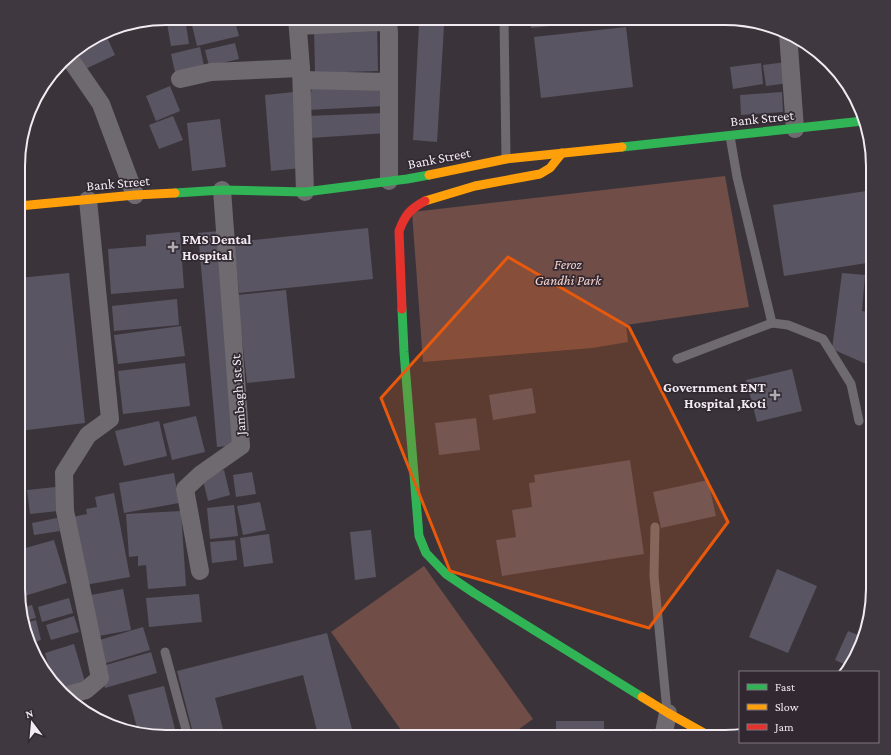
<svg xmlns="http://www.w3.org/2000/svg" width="891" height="755" viewBox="0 0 891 755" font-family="'Crimson Pro',serif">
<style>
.green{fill:#704d46}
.building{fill:#595562}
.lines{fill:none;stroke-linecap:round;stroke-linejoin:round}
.lane{stroke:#6f6a6f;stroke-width:9}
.street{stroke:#6f6a6f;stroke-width:18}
.fast{stroke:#30b455;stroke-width:9}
.slow{stroke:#ff9f0a;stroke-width:9}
.jam{stroke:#e5322d;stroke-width:9}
.marked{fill:#e8590c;fill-opacity:0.2;stroke:#e8590c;stroke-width:3;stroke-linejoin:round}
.poi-dot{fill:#b2acb2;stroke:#312832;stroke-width:1.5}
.labels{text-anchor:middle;stroke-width:3.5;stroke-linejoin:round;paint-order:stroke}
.street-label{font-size:14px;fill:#f2ecf2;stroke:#312832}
.poi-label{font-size:14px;font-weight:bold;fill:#f2ecf2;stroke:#312832;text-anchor:start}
.park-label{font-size:14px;font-style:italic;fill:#f8d2c9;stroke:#312832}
.rim{fill:none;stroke:#f2ecf2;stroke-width:2}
</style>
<rect width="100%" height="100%" fill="#3a343a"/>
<g class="green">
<polygon points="725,176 749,307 626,325 628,342 592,348 423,362 412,212"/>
<polygon points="424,566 533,719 508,737 406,737 331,632"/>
</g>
<g class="building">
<polygon points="166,18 185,18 189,44 171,46"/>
<polygon points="206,18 234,18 239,36 197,46 191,21"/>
<polygon points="530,18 618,18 618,19 531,28"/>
<polygon points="719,18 735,18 736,23 720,25"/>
<polygon points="419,25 444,26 437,142 413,140"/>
<polygon points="377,27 378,71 315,73 314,29"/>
<polygon points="626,27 633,87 541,98 534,37"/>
<polygon points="106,35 115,55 79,72 71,53 86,44"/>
<polygon points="235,43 239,59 209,66 205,50"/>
<polygon points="200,47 204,66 175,72 171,54"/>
<polygon points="786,62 789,83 766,86 763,65"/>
<polygon points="761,63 763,84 733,89 730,67"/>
<polygon points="170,86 180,111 156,121 146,96"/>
<polygon points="383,86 384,106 308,110 312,87"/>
<polygon points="294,92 301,168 271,171 265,95"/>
<polygon points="782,92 783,112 741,115 740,95"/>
<polygon points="384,113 387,133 310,138 307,116"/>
<polygon points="173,116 183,140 159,149 149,125"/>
<polygon points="220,119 226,167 192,171 187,123"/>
<polygon points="873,190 873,262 784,276 773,205"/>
<polygon points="368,228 373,279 239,293 234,242"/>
<polygon points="219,231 238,445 217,447 198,233"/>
<polygon points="180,232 184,288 111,294 108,249 146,246 146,235"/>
<polygon points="69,273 85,423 19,431 19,341 20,341 19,333 19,278"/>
<polygon points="842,273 865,275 862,311 873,313 873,367 832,349"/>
<polygon points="286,290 295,378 247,383 237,295"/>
<polygon points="177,299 179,325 114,331 112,306"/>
<polygon points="181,326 185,356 118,364 114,335"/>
<polygon points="185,363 190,406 123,414 118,371"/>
<polygon points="792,369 802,411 757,422 746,380"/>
<polygon points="532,388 536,413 493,420 489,395"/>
<polygon points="196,416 205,452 172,460 163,424"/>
<polygon points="476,418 480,450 439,455 435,423"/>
<polygon points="159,421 167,456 124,466 115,431"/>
<polygon points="630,460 644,554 502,576 496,540 516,537 512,510 532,507 529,483 535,482 534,475"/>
<polygon points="224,470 230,495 208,501 202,476"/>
<polygon points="252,472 256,494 236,497 233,475"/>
<polygon points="174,473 179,503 124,513 119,483"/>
<polygon points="708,480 716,516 661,528 653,492"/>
<polygon points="56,487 58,511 30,514 27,490"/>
<polygon points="114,493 130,577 85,585 72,517 87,514 86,509 97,507 95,497"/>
<polygon points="260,502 266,530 243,535 237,506"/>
<polygon points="234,505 238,536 210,539 207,508"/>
<polygon points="181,511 186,586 148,589 146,565 138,566 138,556 129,557 126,514"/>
<polygon points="57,518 60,531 34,535 32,523"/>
<polygon points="371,530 376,577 355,580 350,532"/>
<polygon points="269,534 273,563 244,567 240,538"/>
<polygon points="54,540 67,583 18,598 18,550"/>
<polygon points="235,540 237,560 212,563 210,542"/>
<polygon points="777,569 817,586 788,653 749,637"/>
<polygon points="123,589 131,630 99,636 91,595"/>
<polygon points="199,594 202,622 149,627 146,598"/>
<polygon points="69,598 73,613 42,622 38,607"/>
<polygon points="32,605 36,618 24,621 20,608"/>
<polygon points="74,616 79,632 51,640 46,625"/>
<polygon points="36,620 41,640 29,644 24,623"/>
<polygon points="143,627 150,650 100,665 93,642"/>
<polygon points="848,631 863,637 862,646 848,666 835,660"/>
<polygon points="327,633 354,737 296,737 317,731 303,675 215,698 225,737 194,737 177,671"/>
<polygon points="74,644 85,682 59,690 53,682 45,653"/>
<polygon points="34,646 38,658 37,658 30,647"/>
<polygon points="151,652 157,673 105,688 99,667"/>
<polygon points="164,686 177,737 166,737 138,731 128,695"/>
<rect x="556" y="721" width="48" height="16"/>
</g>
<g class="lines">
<g class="lane">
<polyline points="504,18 506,159"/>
<polyline points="730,136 737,177 772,323 788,325 823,339 851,384 859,421"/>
<polyline points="677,359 772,323"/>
<polyline points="655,527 654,576 667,711"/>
<polyline points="165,652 188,737"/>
</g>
<g class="street">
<polyline points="297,18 301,68 305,192"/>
<path d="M 298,26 L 375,22 C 388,22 389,23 389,36 L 389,181"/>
<polyline points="788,33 795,129"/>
<polyline points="68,56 101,104 135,195"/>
<polyline points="180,79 211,72 301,68"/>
<polyline points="302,80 389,82"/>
<polyline points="200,571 185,489 201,474 241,446 222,190"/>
<polyline points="65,696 86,690 100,678 65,511 64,473 88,435 110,419 88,200"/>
<polyline points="663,737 668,713"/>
</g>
<g class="fast">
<polyline points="622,147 863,121"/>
<polyline points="175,193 222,190 305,192 407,179 429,175"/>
<polyline points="402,309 404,352 419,536 426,553 446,574 474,593 642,697"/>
</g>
<g class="slow">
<polyline points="429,175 506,159 622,147"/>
<polyline points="425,201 475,186 540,174 550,168 562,153"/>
<polyline points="19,206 135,195 175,193"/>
<polyline points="642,697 668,713 711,737"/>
</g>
<path class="jam" d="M 402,309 L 399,231 C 405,215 410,209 425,201"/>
</g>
<path class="marked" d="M 508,257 L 629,327 L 728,522 L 649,628 L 450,571 L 381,398 Z"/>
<g class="poi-dot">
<path d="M171 241h4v4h4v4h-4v4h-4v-4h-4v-4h4z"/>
<path d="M773 389h4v4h4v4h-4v4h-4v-4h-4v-4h4z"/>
</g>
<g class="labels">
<g class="street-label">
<text transform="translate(762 118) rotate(-6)" y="5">Bank Street</text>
<text transform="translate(439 158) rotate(-11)" y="5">Bank Street</text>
<text transform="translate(118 183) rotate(-5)" y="5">Bank Street</text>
<text transform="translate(238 395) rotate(-94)" y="5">Jambagh 1st St</text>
</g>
<g class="poi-label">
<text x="182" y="244">FMS Dental<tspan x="182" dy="16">Hospital</tspan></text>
<text x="766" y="392" text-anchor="end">Government ENT<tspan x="766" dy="16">Hospital ,Koti</tspan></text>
</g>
<g class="park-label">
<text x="568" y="269">Feroz<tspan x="568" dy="16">Gandhi Park</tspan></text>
</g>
</g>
<path d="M0 0H891V755H0ZM166 25H725A141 141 0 0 1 866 166V589A141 141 0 0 1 725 730H166A141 141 0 0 1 25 589V166A141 141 0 0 1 166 25Z" fill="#403841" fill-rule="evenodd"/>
<path class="rim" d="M166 25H725A141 141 0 0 1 866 166V589A141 141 0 0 1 725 730H166A141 141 0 0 1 25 589V166A141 141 0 0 1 166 25Z"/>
<rect x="739" y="671" width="140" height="72" fill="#312832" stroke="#7e767f"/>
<rect x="747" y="684" width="20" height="6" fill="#30b455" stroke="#7e767f"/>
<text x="775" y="691" font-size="12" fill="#f2ecf2">Fast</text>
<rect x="747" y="704" width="20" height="6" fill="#ff9f0a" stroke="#7e767f"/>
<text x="775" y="711" font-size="12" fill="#f2ecf2">Slow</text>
<rect x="747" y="724" width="20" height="6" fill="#e5322d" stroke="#7e767f"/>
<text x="775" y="731" font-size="12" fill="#f2ecf2">Jam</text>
<g transform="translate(32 723) rotate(344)" stroke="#312832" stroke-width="3" paint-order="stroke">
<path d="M0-3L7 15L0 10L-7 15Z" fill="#f2ecf2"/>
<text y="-6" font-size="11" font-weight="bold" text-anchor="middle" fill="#f2ecf2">N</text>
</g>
</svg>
